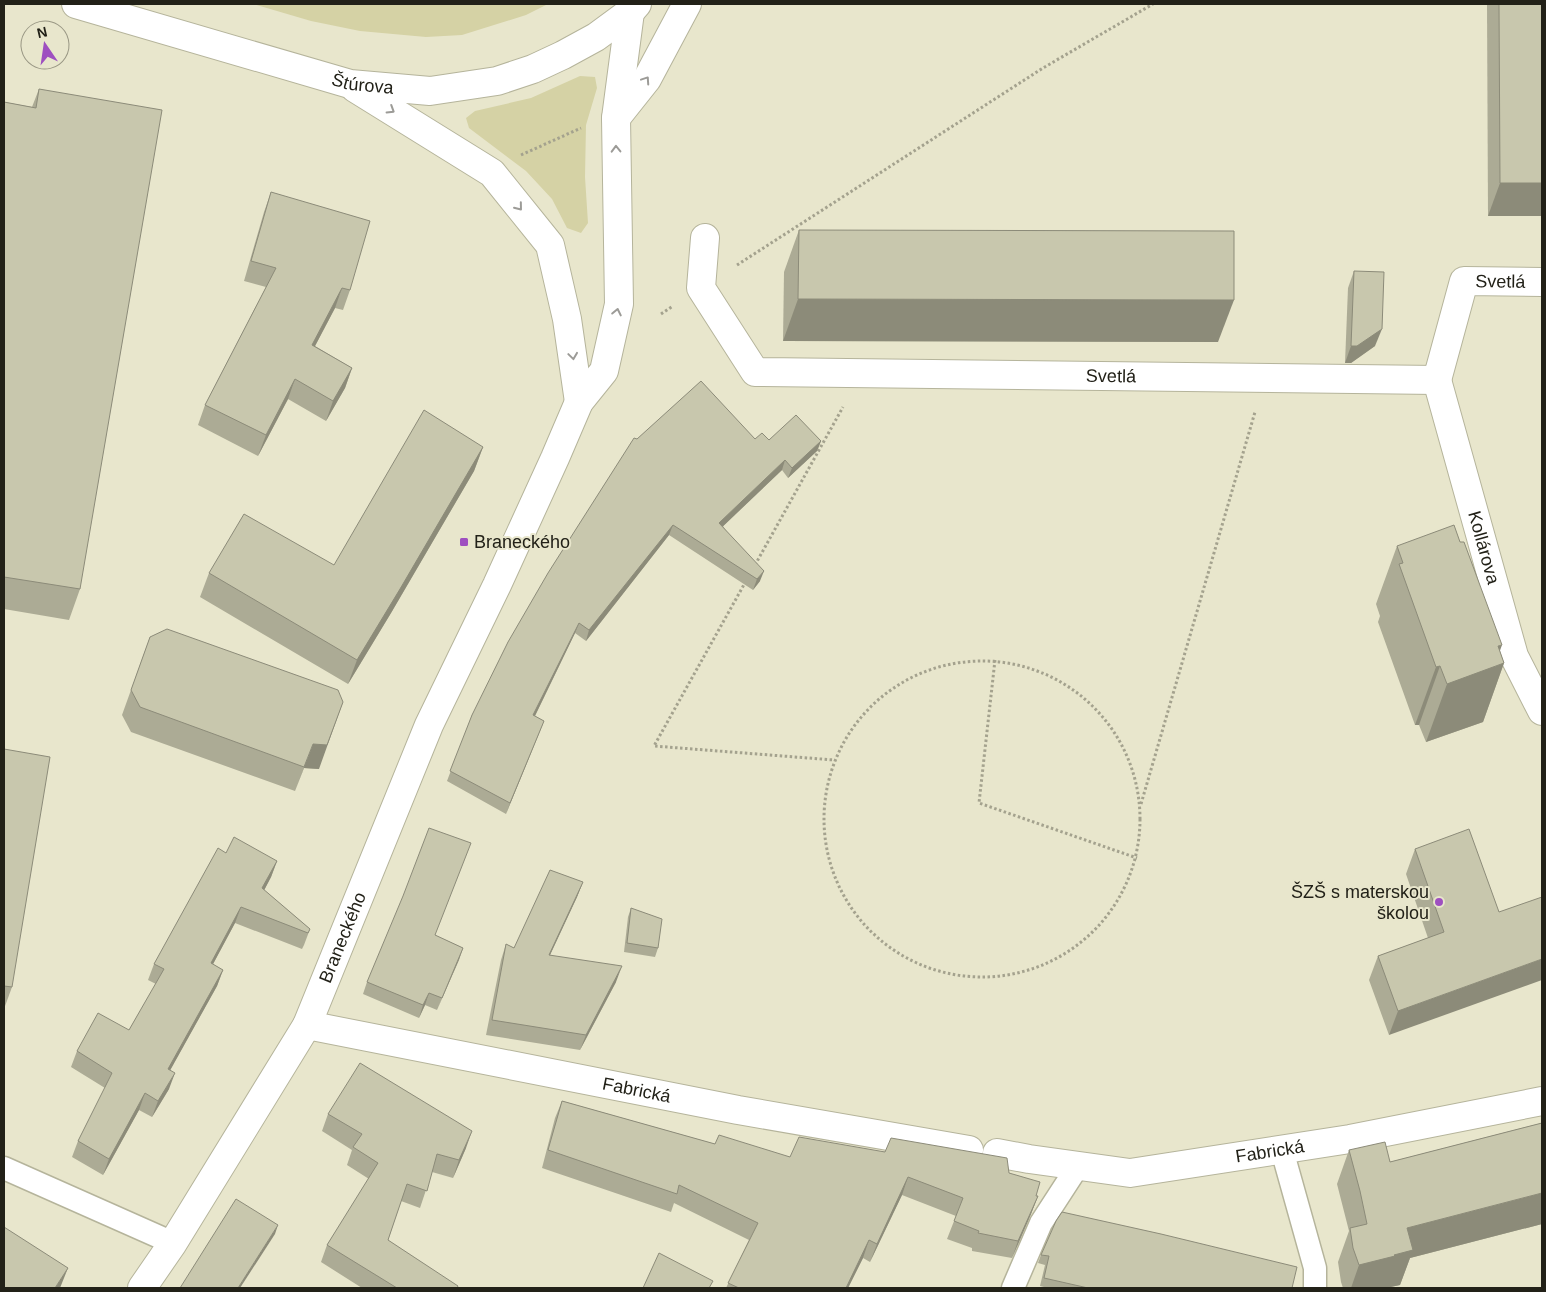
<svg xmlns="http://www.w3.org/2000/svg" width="1546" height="1292" viewBox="0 0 1546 1292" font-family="Arial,sans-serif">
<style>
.grass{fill:#d5d2a5}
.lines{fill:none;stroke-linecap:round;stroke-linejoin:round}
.lane-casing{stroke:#b5b49b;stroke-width:25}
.street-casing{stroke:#b5b49b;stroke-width:30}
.secondary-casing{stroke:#b5b49b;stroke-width:30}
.path{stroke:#a4a28e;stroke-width:3;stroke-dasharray:2.5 2.5;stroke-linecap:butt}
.lane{stroke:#fff;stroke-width:22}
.street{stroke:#fff;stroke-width:28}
.secondary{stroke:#fff;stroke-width:28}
.wall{fill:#acab95}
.shaded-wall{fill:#8c8b79}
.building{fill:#c8c7ad;stroke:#8c8b79}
.oneway{stroke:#9c9b97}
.poi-dot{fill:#9e4fc0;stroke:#e8e6cc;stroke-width:2}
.labels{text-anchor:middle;stroke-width:4;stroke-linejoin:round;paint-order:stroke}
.street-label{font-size:18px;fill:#222118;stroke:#e8e6cc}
.poi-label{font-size:18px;fill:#222118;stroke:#e8e6cc;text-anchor:start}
</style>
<rect width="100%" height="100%" fill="#e8e6cc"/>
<g class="grass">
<polygon points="253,4 548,4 526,15 462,35 426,37 360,31 311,21"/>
<polygon points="580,76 595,77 597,88 586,125 585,177 588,223 581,233 567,228 552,199 526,171 469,128 466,118 475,111 531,98"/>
</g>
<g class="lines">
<defs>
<g id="lane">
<polyline points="1282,1150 1315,1268 1315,1288"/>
<polyline points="4,1168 173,1243"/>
<polyline points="1013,1288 1041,1223 1078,1166"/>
</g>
<g id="street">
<path id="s1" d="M 705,238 L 701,288 L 755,372 L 1437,380 L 1464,281 L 1542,282"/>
<path id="s2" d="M 1437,380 L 1514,656 L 1542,711"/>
<path id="s3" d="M 307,1025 L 738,1110 L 969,1150"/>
<path id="s4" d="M 997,1153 L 1029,1159 L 1130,1173 L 1350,1139 L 1542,1101"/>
</g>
<g id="secondary">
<path id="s5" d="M 76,4 L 350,84 L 430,91 L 497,81 L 533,69 L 563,55 L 596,37 L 630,12 L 637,4"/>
<polyline points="355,88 492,173 550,245 567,319 579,402"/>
<polyline points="616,118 647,79 687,4"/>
<path id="s6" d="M 142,1288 L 173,1243 L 307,1025 L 429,725 L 497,585 L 555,458 L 579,402 L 604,371 L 619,304 L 616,118 L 630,12"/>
</g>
</defs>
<use href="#lane" class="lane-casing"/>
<use href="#street" class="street-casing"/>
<use href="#secondary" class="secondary-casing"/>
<g class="path">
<polyline points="521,155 581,128"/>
<polyline points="737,265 1043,68 1153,4"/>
<polyline points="661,314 673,306"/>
<polyline points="755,565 843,407"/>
<polyline points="746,581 654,746 834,760"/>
<polyline points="995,660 979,803 1137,858"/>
<circle cx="982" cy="819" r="158"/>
<polyline points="1141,804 1255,412"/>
</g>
<use href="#lane" class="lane"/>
<use href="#street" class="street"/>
<use href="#secondary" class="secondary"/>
</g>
<g class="wall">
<polygon points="1487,4 1542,4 1542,216 1488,216"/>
<polygon points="39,89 80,589 69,620 4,609 4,102 32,107"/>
<polygon points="271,192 350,290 343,310 335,308 315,346 352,368 345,388 326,421 288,399 258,456 198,425 205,405 266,287 244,281 264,212"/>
<polygon points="799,230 1218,342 783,341 784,272"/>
<polygon points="1354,271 1375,346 1351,363 1345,363 1348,288"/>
<polygon points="637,439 755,439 769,440 821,441 817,451 788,478 782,470 723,526 760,581 753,590 669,535 586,641 575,633 535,716 544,721 506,814 447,781 472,715"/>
<polygon points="483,447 474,471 391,613 348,684 200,597 209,573 334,565"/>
<polygon points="1397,546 1500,651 1504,663 1483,722 1426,742 1419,725 1415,725 1378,622 1380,616 1376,604"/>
<polygon points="150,637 319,769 304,768 295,791 131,732 122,715"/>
<polygon points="4,749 12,987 4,1009"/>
<polygon points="1415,849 1499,912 1389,1035 1369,980 1378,956 1428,938 1406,874"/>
<polygon points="226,853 277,861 271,877 264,890 310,929 304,945 302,949 235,923 213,964 223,970 217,986 170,1070 169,1089 152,1117 139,1110 103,1175 72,1157 78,1141 105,1088 71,1067 77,1051 129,1030 156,984 148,980 154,964"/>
<polygon points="583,882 577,897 550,955 616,982 580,1050 486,1035 501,960 506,944 514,948"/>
<polygon points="631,908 658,948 655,957 624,952 628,917"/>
<polygon points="435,935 463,948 437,1010 425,1005 419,1018 363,994 367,982"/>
<polygon points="562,1101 715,1144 790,1157 1009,1173 1036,1196 1038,1196 1031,1214 1012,1258 972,1251 972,1248 947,1239 956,1216 902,1195 870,1262 863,1258 848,1288 726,1288 749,1240 674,1203 671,1212 542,1168 555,1118"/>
<polygon points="328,1114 466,1148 453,1178 432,1172 420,1208 401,1201 388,1240 457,1288 362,1288 321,1262 327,1245 369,1179 347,1165 352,1150 322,1131"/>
<polygon points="1542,1123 1542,1224 1410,1258 1400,1285 1386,1288 1343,1288 1341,1282 1338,1262 1349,1231 1337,1184 1349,1150 1390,1162"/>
<polygon points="1041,1255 1292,1288 1048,1288 1040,1286 1045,1265 1038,1263"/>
</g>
<g class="shaded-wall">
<polygon points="1500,183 1542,183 1542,216 1488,216"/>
<polygon points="342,288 335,308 305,365 312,345"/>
<polygon points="798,299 1234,300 1218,342 783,341"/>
<polygon points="1382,329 1375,346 1351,363 1345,363 1351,346"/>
<polygon points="352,368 345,388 326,421 333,401"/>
<polygon points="295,379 288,399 258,456 266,435"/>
<polygon points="821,441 817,451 788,478 792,468"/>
<polygon points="483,447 474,471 391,613 348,684 357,660"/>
<polygon points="785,460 782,470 716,533 719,523"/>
<polygon points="673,525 669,535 586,641 589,630"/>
<polygon points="764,571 760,581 753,590 757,579"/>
<polygon points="579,623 575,633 530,726 533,715"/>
<polygon points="1502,645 1494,667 1504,663 1483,722 1426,742 1447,684 1498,646"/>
<polygon points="1440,666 1419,725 1415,725 1436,667"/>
<polygon points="343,702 319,769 304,768 295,791 313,744"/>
<polygon points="544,721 540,731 506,814 510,803"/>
<polygon points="277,861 271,877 257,904 262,888"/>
<polygon points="583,882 577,897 543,970 549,955"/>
<polygon points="241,907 235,923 205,979 211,963"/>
<polygon points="463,948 459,960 437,1010 442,998"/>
<polygon points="1542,959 1542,980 1389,1035 1398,1011"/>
<polygon points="622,966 616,982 580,1050 586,1035"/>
<polygon points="223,970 217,986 162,1085 168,1069"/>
<polygon points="429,993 425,1005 419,1018 423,1005"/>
<polygon points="175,1073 169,1089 152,1117 158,1101"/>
<polygon points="145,1093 139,1110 103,1175 109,1159"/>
<polygon points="472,1131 466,1148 453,1178 459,1160"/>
<polygon points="908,1177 902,1195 870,1262 877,1244"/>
<polygon points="1542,1193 1542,1224 1410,1258 1400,1285 1386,1288 1351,1288 1359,1265 1394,1255 1407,1228"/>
<polygon points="1038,1196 1031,1214 1012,1258 1018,1241"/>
<polygon points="278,1225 275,1234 240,1288 238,1288"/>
<polygon points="869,1240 863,1258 848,1288 846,1288"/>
<polygon points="68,1268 60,1288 55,1288"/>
</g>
<g class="building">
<polygon points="1499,4 1542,4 1542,183 1500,183"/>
<polygon points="39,89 162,110 80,589 4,577 4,102 36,108"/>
<polygon points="271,192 370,221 350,290 342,288 312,345 352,368 333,401 295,379 266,435 205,405 276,268 251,261"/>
<polygon points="799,230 1234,231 1234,300 798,299"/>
<polygon points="1354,271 1384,272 1382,329 1357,346 1351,346"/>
<polygon points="701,381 755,439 762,433 769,440 796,415 821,441 792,468 785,460 719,523 764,571 757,579 673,525 589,630 579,623 533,715 544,721 510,803 450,771 472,715 508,642 548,573 634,438 637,439"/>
<polygon points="424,410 483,447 400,589 357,660 209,573 244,514 334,565"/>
<polygon points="1454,525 1460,542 1464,542 1502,645 1498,646 1504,663 1447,684 1440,666 1436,667 1399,564 1403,563 1397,546"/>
<polygon points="167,629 338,690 343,702 327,745 313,744 304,767 140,707 131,690 150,637"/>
<polygon points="4,749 50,757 12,987 4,986"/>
<polygon points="429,828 471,843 435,935 463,948 442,998 429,993 423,1005 367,982 403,896"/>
<polygon points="1469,829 1499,912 1542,897 1542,959 1398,1011 1378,956 1444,932 1415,849"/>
<polygon points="234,837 277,861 262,888 310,929 308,933 241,907 211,963 223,970 168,1069 175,1073 158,1101 145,1093 109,1159 78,1141 112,1073 77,1051 98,1013 129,1030 164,969 154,964 218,848 226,853"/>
<polygon points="550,870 583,882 549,955 622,966 586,1035 492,1020 506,944 514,948"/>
<polygon points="631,908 662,919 658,948 627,943"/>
<polygon points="360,1063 472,1131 459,1160 437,1154 427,1191 407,1184 388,1240 458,1286 457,1288 397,1288 327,1245 378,1163 353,1147 362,1134 328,1114"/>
<polygon points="562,1101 715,1144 719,1135 790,1157 799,1137 885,1152 891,1138 1007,1158 1009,1173 1040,1182 1036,1196 1038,1196 1018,1241 978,1233 979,1231 954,1221 963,1198 908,1177 877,1244 869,1240 846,1288 739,1288 728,1283 758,1223 679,1185 677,1194 548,1150"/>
<polygon points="1542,1123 1542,1193 1407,1228 1413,1250 1394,1255 1395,1256 1359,1265 1353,1248 1350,1228 1367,1224 1360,1191 1349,1150 1385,1142 1390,1162"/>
<polygon points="236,1199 278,1225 238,1288 180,1288"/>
<polygon points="1062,1212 1161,1234 1297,1267 1292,1288 1088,1288 1044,1278 1049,1256 1041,1255 1056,1221"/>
<polygon points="4,1227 68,1268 55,1288 4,1288"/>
<polygon points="659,1253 713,1281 709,1288 643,1288"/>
</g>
<defs><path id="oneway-chevron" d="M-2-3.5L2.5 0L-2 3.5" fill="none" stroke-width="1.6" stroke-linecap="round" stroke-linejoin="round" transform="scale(1.25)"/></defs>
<g class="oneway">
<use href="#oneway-chevron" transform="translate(646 80) rotate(-56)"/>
<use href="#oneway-chevron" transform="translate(391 110) rotate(32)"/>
<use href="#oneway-chevron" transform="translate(616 149) rotate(-91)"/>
<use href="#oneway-chevron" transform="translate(519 207) rotate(51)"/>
<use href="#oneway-chevron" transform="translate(617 312) rotate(-78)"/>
<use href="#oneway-chevron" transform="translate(573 356) rotate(82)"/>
</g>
<g class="poi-dot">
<rect x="459" y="537" width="10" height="10" rx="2.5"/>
<circle cx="1439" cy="902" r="5"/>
</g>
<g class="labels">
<g class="street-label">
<text dy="6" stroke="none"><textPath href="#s5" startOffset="298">Štúrova</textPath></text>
<text dy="6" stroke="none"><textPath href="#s1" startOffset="971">Svetlá</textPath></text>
<text dy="6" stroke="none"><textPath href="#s1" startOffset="506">Svetlá</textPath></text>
<text dy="6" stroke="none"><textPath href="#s2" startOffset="174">Kollárova</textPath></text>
<text dy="6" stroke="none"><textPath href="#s6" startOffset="405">Braneckého</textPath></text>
<text dy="6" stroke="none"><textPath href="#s3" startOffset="336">Fabrická</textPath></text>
<text dy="6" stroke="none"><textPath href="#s4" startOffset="276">Fabrická</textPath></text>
</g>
<g class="poi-label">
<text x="474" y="548">Braneckého</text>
<text x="1429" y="898" text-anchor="end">ŠZŠ s materskou<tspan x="1429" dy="21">školou</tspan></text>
</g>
</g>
<rect width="1546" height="1292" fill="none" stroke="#222118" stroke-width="10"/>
<g transform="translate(45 45) rotate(347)"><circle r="24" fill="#e8e6cc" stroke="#999784"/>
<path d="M0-4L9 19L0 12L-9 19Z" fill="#9e4fc0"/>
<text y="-8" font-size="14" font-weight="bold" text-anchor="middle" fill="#222118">N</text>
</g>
</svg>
